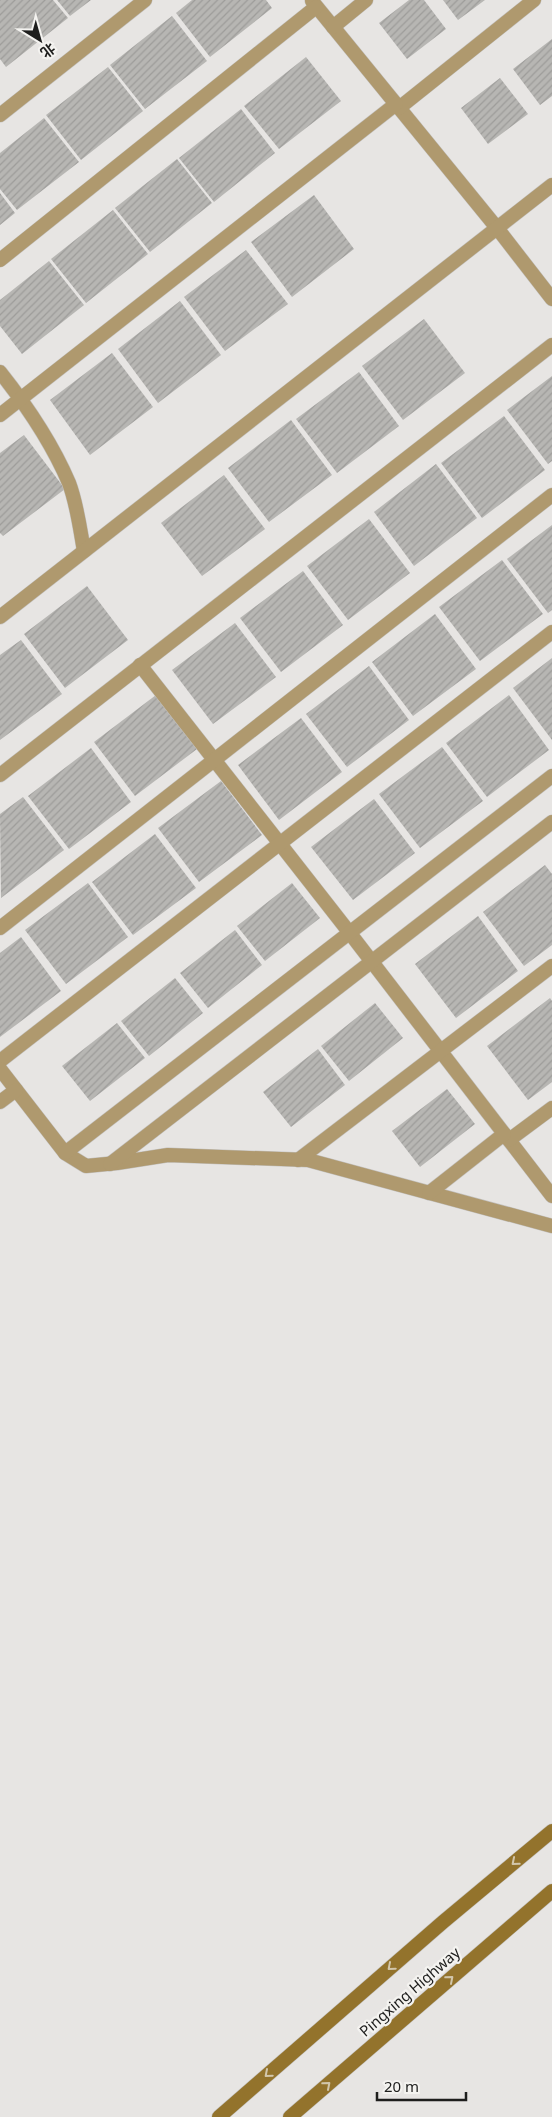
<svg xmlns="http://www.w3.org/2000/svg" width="552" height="2117" viewBox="0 0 552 2117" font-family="'Noto Sans','Noto Sans SC',sans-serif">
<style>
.building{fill:url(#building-hatch)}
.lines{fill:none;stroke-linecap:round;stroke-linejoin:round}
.service-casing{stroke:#c3c1bf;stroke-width:15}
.secondary-casing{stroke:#c3c1bf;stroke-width:15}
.service{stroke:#af996e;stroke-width:14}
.secondary{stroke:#93732c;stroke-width:14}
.oneway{stroke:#d2c6ab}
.labels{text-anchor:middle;stroke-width:4.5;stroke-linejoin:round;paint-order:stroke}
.street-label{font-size:15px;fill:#1e1e1d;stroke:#f4f3f0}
</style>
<defs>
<pattern id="building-hatch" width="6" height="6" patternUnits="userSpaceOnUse" patternTransform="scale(1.25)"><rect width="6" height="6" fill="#b7b6b3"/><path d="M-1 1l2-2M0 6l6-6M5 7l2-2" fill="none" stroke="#9d9c9a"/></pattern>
</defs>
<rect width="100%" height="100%" fill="#e7e5e3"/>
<g class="building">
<polygon points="0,0 53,0 68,18 6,67 0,59"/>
<polygon points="57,0 91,0 70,16"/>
<polygon points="192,0 266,0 272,8 210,57 176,13"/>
<polygon points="409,0 424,0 446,29 407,59 379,23"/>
<polygon points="443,0 485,0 458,20"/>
<polygon points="172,16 207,61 145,109 110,65"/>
<polygon points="552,39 552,96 540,105 513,69"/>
<polygon points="306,57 341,101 279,149 244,106"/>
<polygon points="108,67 143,111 81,160 46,115"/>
<polygon points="500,78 528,114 488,144 461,108"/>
<polygon points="241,109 275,153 214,202 179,158"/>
<polygon points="44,118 79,162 17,210 0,189 0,153"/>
<polygon points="177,159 212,203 150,252 115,208"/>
<polygon points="0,193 15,213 0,225"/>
<polygon points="314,195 354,249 292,297 251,242"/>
<polygon points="113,210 148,254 86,303 51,259"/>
<polygon points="246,250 288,304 225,351 184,297"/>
<polygon points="49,261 84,305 22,354 0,326 0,300"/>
<polygon points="180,301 221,355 158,403 118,349"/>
<polygon points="424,319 465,373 403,420 362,366"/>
<polygon points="112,353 153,407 90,455 50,400"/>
<polygon points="359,372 399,426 337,473 296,419"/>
<polygon points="552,376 552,461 548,464 507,410"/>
<polygon points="504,416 545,470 482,518 441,463"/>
<polygon points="291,420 332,475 269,522 228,468"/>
<polygon points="24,435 65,489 3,536 0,533 0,453"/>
<polygon points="436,464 477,518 414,566 374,512"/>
<polygon points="224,475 265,529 202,576 161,523"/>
<polygon points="369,519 410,573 348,620 307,566"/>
<polygon points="552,525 552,610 548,613 507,559"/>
<polygon points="502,560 543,614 480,661 439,607"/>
<polygon points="303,571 343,625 281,672 240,618"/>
<polygon points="87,586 128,640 65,688 24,634"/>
<polygon points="435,614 476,669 413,716 372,662"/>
<polygon points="235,623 276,677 213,724 172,670"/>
<polygon points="21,640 62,694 0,740 0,655"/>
<polygon points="552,658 552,740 513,688"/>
<polygon points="369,666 409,720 347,767 306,714"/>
<polygon points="156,695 197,749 135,796 94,742"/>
<polygon points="509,695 549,750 487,797 446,743"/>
<polygon points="301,718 342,772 279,820 238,765"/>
<polygon points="442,747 483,801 420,848 379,794"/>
<polygon points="91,748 131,802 69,849 28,796"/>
<polygon points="221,781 262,835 199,882 158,828"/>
<polygon points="23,797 64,850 1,898 0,814"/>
<polygon points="374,799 415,853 353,900 311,847"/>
<polygon points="155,834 196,888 133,935 92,882"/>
<polygon points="545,865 552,874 552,945 524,966 483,912"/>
<polygon points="88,883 128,937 66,984 25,930"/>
<polygon points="292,883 320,918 265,961 237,926"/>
<polygon points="478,916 518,971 456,1018 415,964"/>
<polygon points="235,930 262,965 208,1008 180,973"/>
<polygon points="21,937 61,991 0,1037 0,953"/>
<polygon points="175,978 203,1013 149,1056 121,1021"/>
<polygon points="550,998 552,1001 552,1082 528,1100 487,1046"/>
<polygon points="375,1003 403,1038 349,1081 321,1046"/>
<polygon points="117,1023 145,1058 90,1101 62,1066"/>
<polygon points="318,1049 345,1085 291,1127 263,1092"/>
<polygon points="447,1089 475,1124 420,1167 392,1131"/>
</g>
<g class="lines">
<defs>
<g id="service">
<polyline points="312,1 497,228 552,299"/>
<polyline points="333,27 366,0"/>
<polyline points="399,108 534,0"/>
<polyline points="0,115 145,0"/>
<polyline points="0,260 316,7"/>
<path d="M 0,372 C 27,406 52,443 69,483 C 77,504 80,529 84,551"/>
<polyline points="0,415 396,104"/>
<polyline points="0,617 552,185"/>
<polyline points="140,665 349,932 552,1196"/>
<polyline points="0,775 552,345"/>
<polyline points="0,928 552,495"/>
<polyline points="0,1061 552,632"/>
<polyline points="0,1069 65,1153 86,1166 117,1163 168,1155 308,1160 552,1226"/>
<polyline points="0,1102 16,1090"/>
<polyline points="509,1140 552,1108"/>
<polyline points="65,1153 552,776"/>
<polyline points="298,1160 552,966"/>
<polyline points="110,1164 552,822"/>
<polyline points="429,1193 504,1134"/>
</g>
<g id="secondary">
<polyline points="219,2117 443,1922 552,1831"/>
<polyline points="290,2117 552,1891"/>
</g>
</defs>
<use href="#service" class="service-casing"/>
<use href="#secondary" class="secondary-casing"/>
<use href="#service" class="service"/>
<use href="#secondary" class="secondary"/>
</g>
<defs><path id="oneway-chevron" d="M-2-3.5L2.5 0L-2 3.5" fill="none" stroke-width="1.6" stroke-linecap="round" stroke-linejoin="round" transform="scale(1.25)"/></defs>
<g class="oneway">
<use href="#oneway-chevron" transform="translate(515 1862) rotate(140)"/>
<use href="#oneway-chevron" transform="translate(391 1967) rotate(139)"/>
<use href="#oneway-chevron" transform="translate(450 1979) rotate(-41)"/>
<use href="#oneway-chevron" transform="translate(268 2074) rotate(139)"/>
<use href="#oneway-chevron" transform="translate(327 2085) rotate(-41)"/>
</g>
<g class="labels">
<g class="street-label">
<text transform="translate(410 1992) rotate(-41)" y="5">Pingxing Highway</text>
</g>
</g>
<g transform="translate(40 40) rotate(143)" stroke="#f4f3f0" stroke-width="4" paint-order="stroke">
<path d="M0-4L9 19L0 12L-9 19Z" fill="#1e1e1d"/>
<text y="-8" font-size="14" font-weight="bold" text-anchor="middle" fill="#1e1e1d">北</text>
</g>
<path d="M377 2092v8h89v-8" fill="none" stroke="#1e1e1d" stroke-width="2.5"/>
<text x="384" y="2092" font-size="15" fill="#1e1e1d" stroke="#f4f3f0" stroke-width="4" paint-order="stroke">20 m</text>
</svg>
